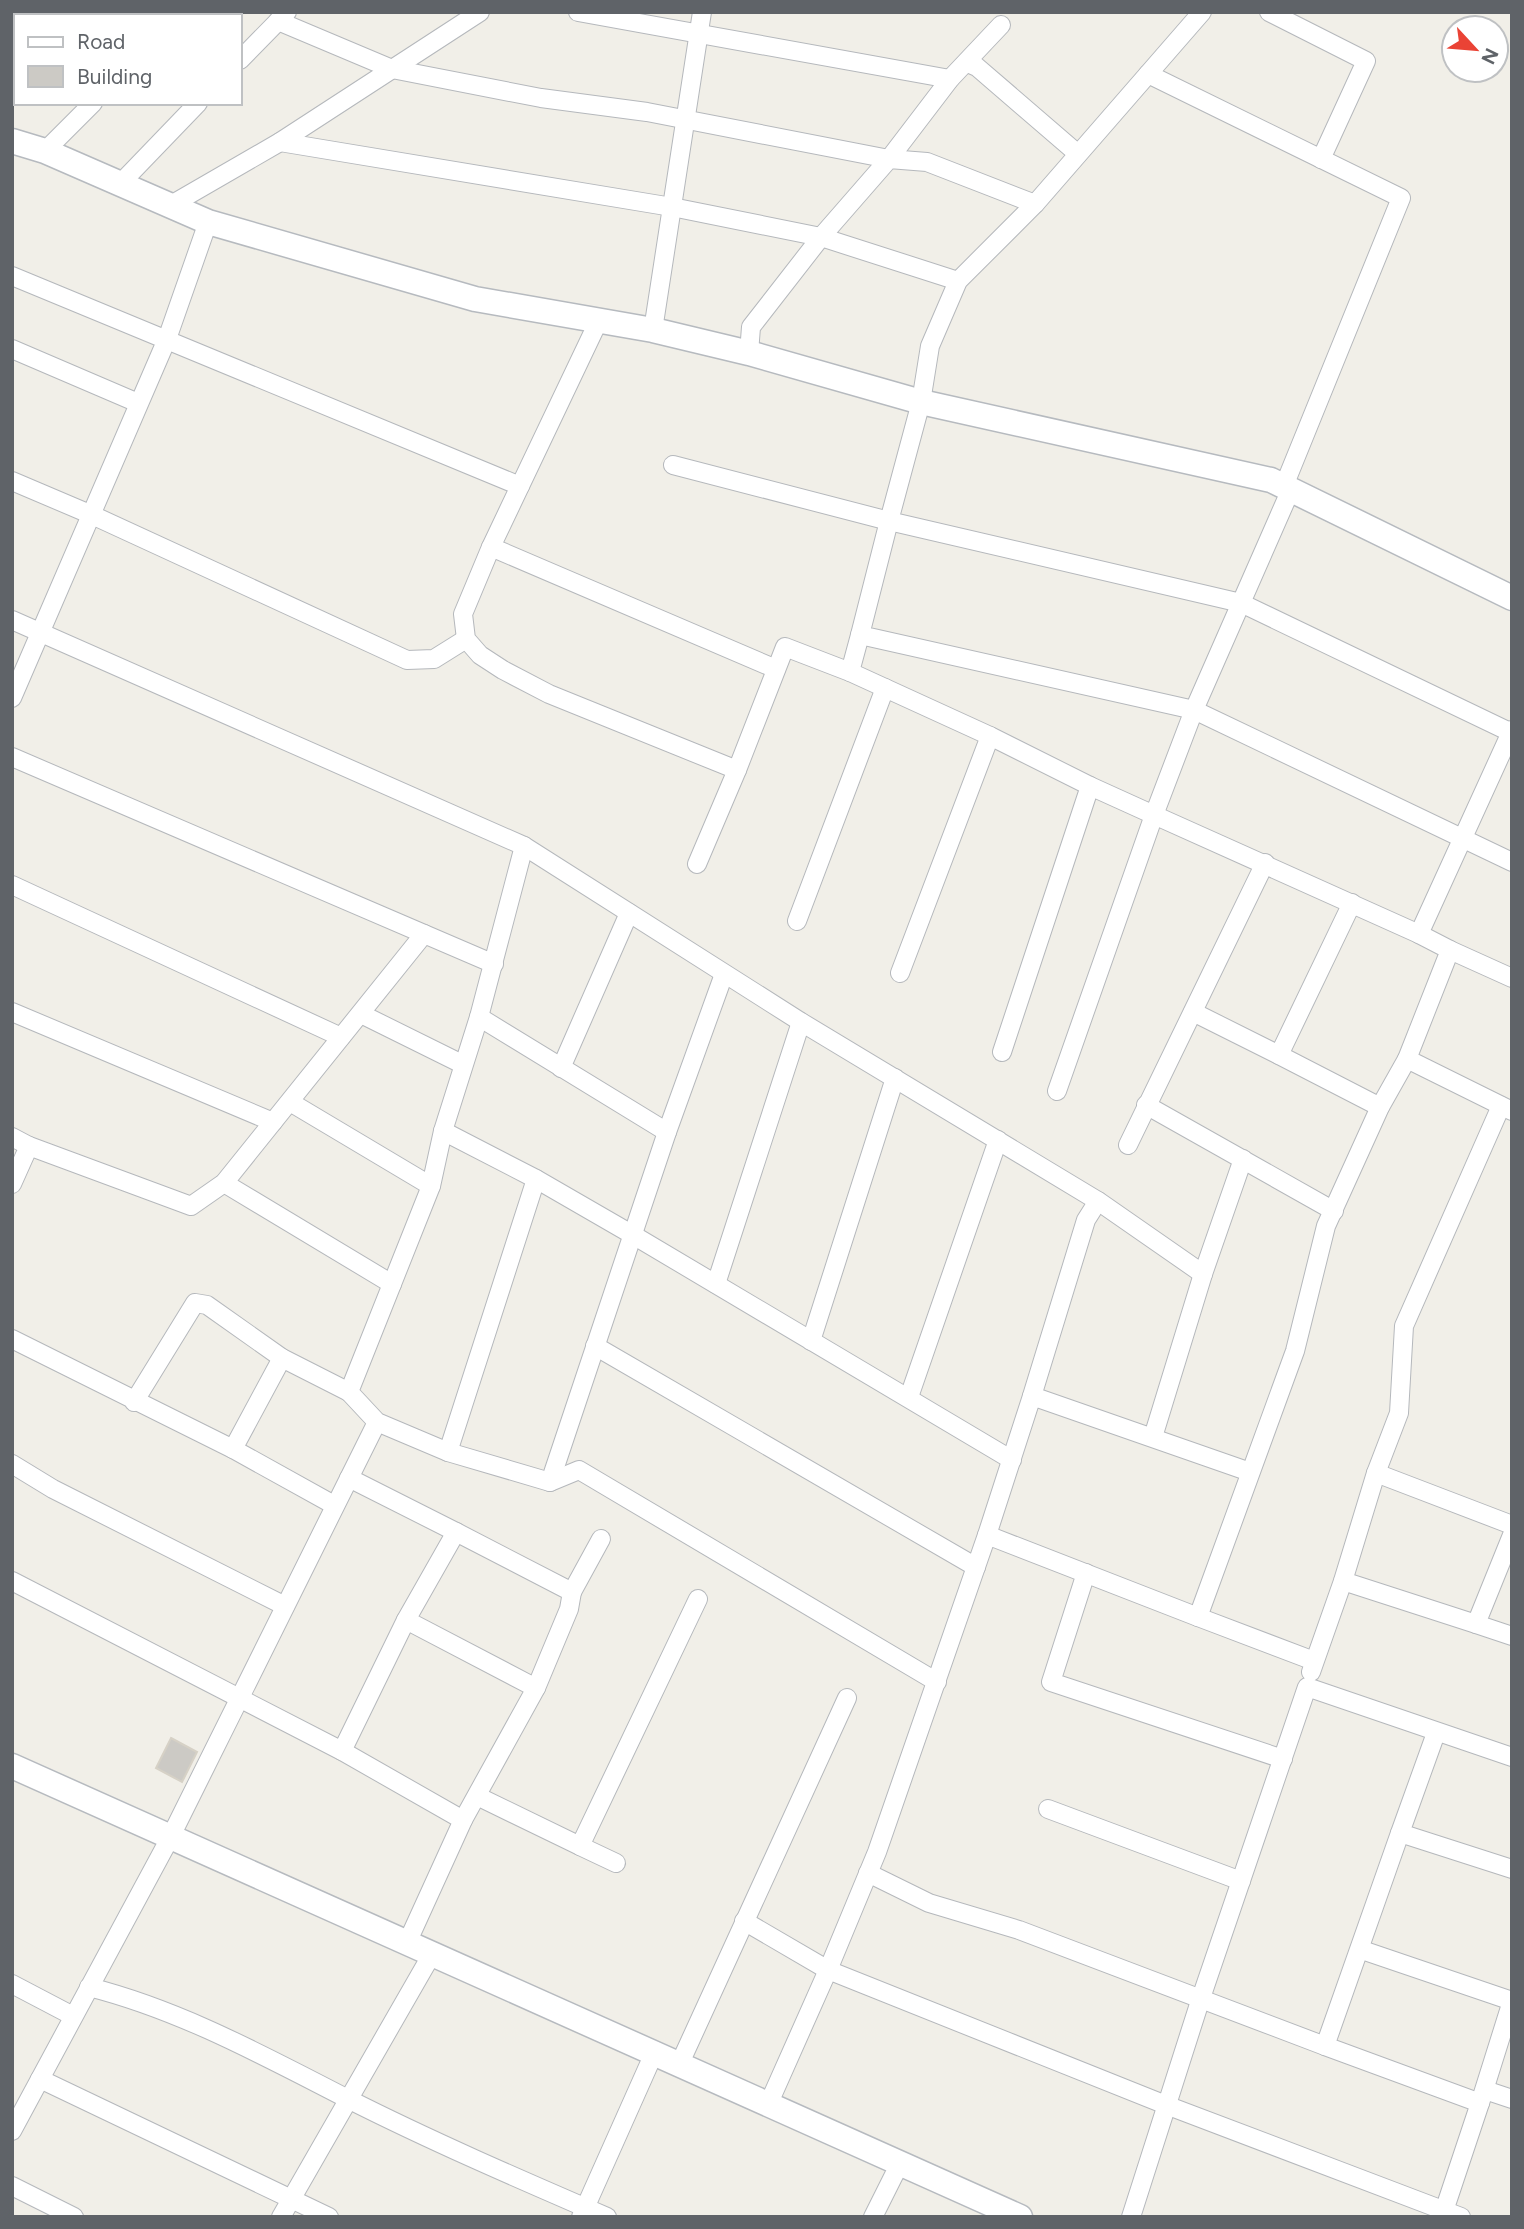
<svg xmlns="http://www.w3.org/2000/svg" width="1524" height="2229" viewBox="0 0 1524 2229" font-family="Figtree,sans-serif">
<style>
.building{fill:#cccac5;stroke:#d6d1c6;stroke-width:2}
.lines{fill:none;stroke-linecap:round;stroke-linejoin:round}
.street-casing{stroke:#b5b8bc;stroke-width:20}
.secondary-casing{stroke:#b6babf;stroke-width:27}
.street{stroke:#fff;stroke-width:18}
.secondary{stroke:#fff;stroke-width:24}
</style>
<rect width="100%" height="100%" fill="#f1efe8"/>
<polygon class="building" points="171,1738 197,1752 182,1782 156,1768"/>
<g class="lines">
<defs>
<g id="street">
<polyline points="578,12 950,79"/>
<polyline points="1202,12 1035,204 958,281 930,346 921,402 889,521 1241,603 1512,733"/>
<polyline points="1269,12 1366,61 1321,159"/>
<polyline points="70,16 73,12"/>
<polyline points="182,16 186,12"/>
<polyline points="278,21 392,69 541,98 647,112 889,159 950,79 1001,25"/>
<polyline points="240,60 287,12"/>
<polyline points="968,63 977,67 1078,154"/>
<polyline points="1148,74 1401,198 1284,486"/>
<polyline points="12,84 16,80"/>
<polyline points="280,142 672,207 821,237 958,281"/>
<polyline points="45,151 93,103"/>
<polyline points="120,184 198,103"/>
<polyline points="171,205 280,142 480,12"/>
<polyline points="12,276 520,486"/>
<polyline points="599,320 491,547 463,614 466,639 480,655 503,670 549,694 737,770 785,647 850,672"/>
<polyline points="653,330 702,12"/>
<polyline points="12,349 138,403"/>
<polyline points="749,353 751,327 821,237 889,159 927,162 1035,204"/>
<polyline points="673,465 889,521 860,635 1194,710 1512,862"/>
<polyline points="12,481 92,515 407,660 434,659 466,639"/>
<polyline points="491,547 776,669"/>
<polyline points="12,620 524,846 801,1022 1098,1201 1203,1274 1243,1159"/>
<polyline points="860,635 850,672 990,736"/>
<polyline points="12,698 167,339 208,222"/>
<polyline points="1512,730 1419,934 1450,950 1407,1059 1512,1111"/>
<polyline points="12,757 494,964"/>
<polyline points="524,846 479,1017 443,1131 431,1186 349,1392 377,1422 448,1452 550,1482 579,1470 937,1682"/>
<polyline points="697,864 737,770"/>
<polyline points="12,885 341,1037"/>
<polyline points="1352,903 1279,1055 1380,1107"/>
<polyline points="797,921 885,688"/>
<polyline points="1450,950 1512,978"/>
<polyline points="900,973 990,736 1090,786"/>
<polyline points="12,1012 273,1122"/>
<polyline points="1193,1012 1279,1055"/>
<polyline points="361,1014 462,1064"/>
<polyline points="479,1017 667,1132"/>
<polyline points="1002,1052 1090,786 1154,815 1194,710 1291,489"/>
<polyline points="561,1068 629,913"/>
<polyline points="1057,1091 1154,815 1419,934"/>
<polyline points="290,1102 431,1186"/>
<polyline points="1146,1105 1334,1211"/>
<polyline points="443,1131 536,1179 633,1235 1012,1460"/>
<polyline points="12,1137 29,1146 12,1184"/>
<polyline points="1128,1145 1265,863"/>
<polyline points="29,1146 191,1206 224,1183 424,934"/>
<polyline points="224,1183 392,1284"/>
<polyline points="716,1284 801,1022"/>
<polyline points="12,1339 233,1449 334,1505"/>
<polyline points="811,1341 895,1078"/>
<polyline points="595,1346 976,1567"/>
<polyline points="1032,1396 1086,1220 1098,1201"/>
<polyline points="909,1397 998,1140"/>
<polyline points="134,1402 195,1303 207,1305 282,1358 349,1392"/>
<polyline points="1153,1437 1203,1274"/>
<polyline points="233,1449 282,1358"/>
<polyline points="448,1452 536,1179"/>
<polyline points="12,1464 53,1489 285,1606"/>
<polyline points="1376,1473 1512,1525"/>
<polyline points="349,1478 456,1532 406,1620 536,1688 463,1820"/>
<polyline points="550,1482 667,1132 724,974"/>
<polyline points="456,1532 572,1592 569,1609 536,1688"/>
<polyline points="987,1535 1032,1396 1250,1472"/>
<polyline points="1512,1535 1476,1624 1512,1636"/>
<polyline points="1086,1573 1051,1682 1283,1759"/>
<polyline points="12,1581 342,1751 463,1820 407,1943"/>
<polyline points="1343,1581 1476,1624"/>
<polyline points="572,1592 601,1539"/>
<polyline points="1314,1661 1198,1617 1295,1351 1326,1226 1380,1107 1407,1059"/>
<polyline points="1311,1672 1343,1581 1376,1473 1399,1413 1404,1326 1501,1106"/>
<polyline points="1436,1733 1400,1833 1512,1869"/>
<polyline points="342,1751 406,1620"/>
<polyline points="477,1796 580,1846 698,1599"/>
<polyline points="1048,1809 1241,1881"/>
<polyline points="1400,1833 1325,2046 1480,2103 1442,2217"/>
<polyline points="580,1846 616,1863"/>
<polyline points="868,1873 929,1903 1019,1930 1325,2046"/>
<polyline points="744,1921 828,1970 877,1852 987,1535 1198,1617"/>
<polyline points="1362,1950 1512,2001"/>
<polyline points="12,1984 73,2016"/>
<path d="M 89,1987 C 180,2010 262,2055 346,2098 C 431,2141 519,2179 607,2217"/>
<polyline points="680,2063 847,1698"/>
<polyline points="40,2079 329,2217"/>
<polyline points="1485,2090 1512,2099"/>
<polyline points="1480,2103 1512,2001"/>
<polyline points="768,2105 828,1970 1166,2105 1461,2217"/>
<polyline points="12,2131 171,1836 377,1422"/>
<polyline points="12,2186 74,2217"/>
<polyline points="281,2217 432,1954"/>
<polyline points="581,2217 655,2051"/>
<polyline points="873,2217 900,2163"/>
<polyline points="1131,2217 1201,1998 1307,1687 1512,1757"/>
</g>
<g id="secondary">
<polyline points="12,141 45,151 208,222 475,299 653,330 749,353 921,402 1271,480 1512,598"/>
<polyline points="12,1766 1020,2217"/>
</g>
</defs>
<use href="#street" class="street-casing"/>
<use href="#secondary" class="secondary-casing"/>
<use href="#street" class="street"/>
<use href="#secondary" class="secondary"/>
</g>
<rect width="1524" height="2229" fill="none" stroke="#5f6368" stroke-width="28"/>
<rect x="14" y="14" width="228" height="91" fill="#ffffff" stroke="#bfc1c3" stroke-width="2"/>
<rect x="28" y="37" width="35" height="10" fill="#ffffff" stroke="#bfc1c3" stroke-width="2"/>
<text x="77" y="49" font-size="21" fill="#5f6368">Road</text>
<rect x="28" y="66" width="35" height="21" fill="#cccac5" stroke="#bfc1c3" stroke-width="2"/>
<text x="77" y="84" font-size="21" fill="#5f6368">Building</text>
<g transform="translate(1475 49) rotate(116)"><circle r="33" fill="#ffffff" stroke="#bfc1c3" stroke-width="2"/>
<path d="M0-5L12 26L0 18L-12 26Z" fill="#ea4335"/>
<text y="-10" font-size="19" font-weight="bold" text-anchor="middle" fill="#5f6368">N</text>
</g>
</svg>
